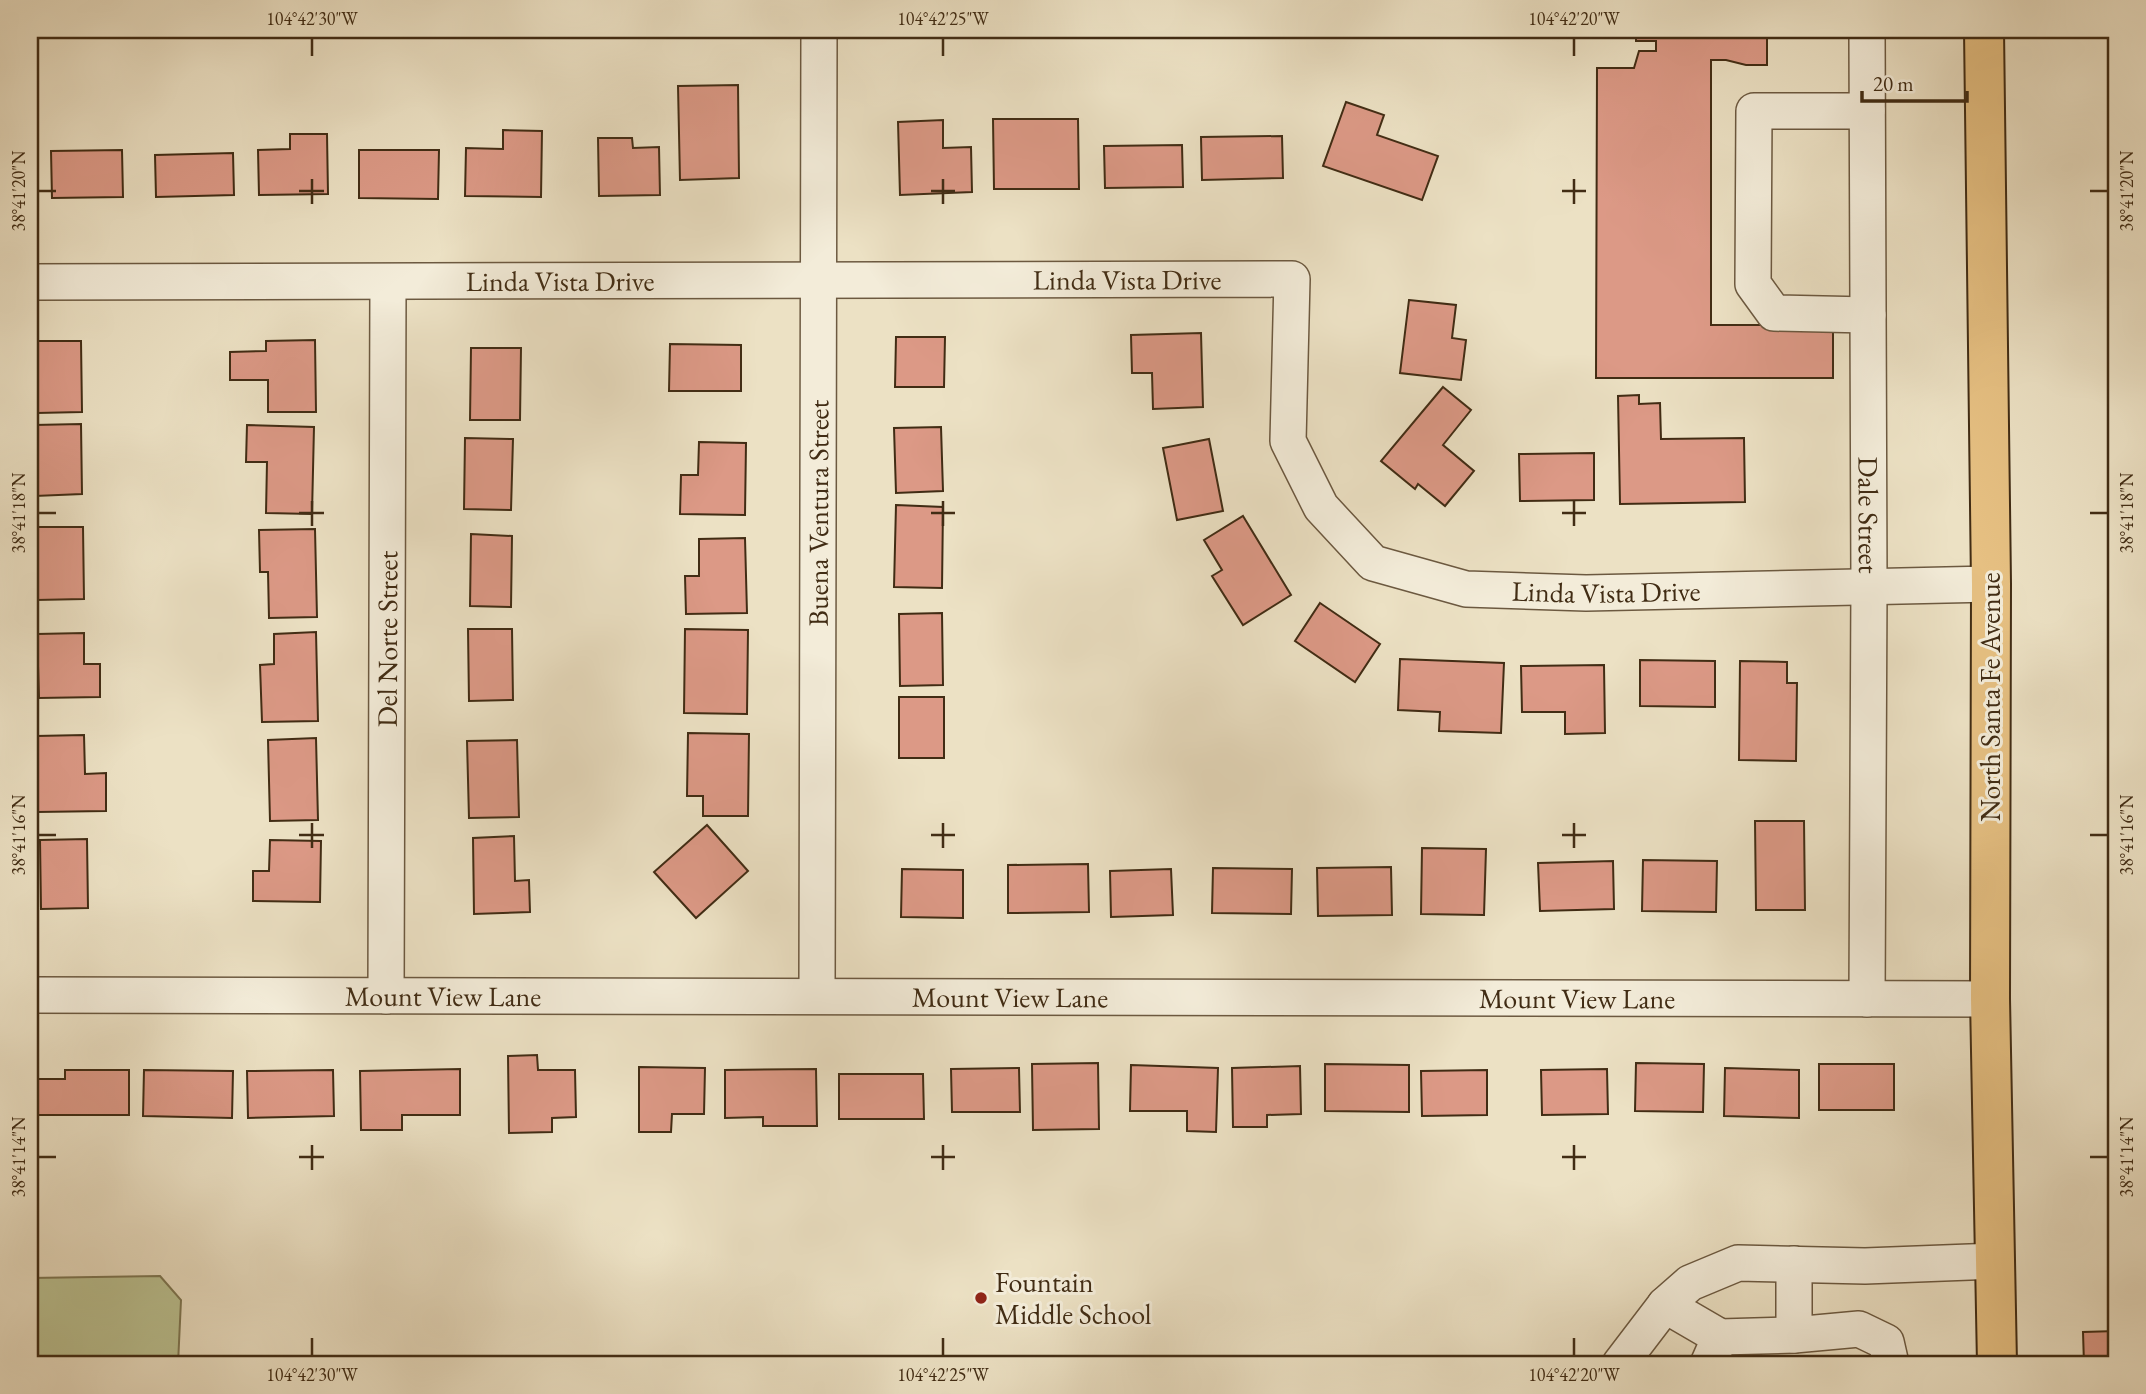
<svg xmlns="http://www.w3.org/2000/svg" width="2146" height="1394" viewBox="0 0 2146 1394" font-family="'EB Garamond',serif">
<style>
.green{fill:#bbc292;stroke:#7e7753;stroke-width:2}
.building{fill:#dc9986;stroke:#412c14;stroke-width:2}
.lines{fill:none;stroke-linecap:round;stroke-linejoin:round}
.minor-casing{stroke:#6c5940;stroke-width:38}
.major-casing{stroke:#412c14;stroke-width:42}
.minor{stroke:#f3ecd9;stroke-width:35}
.major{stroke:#e6c082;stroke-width:38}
.ticks{fill:none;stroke:#412c14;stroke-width:2.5}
.poi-dot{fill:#8f2418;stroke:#f3ecd9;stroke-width:2.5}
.labels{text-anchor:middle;stroke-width:6;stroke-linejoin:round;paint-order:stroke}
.street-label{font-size:28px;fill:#412c14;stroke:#f3ecd9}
.poi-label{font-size:28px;fill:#412c14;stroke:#f3ecd9;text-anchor:start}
.neatline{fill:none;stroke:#412c14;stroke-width:2.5}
.ticks-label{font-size:18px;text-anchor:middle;fill:#412c14}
</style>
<rect width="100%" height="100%" fill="#ece1c4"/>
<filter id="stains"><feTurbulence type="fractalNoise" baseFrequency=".00286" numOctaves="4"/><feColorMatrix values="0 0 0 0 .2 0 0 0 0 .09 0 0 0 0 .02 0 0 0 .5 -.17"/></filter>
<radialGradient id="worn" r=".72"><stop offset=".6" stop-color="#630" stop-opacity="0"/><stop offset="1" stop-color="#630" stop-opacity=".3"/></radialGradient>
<polygon class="green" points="160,1276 181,1300 178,1364 30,1364 30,1278"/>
<g class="building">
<polygon points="1636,30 1767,30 1767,65 1746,65 1726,60 1711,60 1711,325 1833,325 1833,378 1596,378 1597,68 1634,68 1639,51 1656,51 1656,41 1636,41"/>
<polygon points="738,85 739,178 680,180 678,86"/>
<polygon points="1346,102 1384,115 1377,135 1438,156 1422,200 1323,166"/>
<polygon points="993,119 1078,119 1079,189 994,189"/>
<polygon points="943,120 943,148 971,147 972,192 900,195 898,122"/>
<polygon points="503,130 542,131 541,197 465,196 466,148 503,149"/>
<polygon points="290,134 327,134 328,194 259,195 258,150 290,149"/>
<polygon points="1282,136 1283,178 1202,180 1201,137"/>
<polygon points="598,138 632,138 633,148 659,147 660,195 599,196"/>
<polygon points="1182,145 1183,187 1105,188 1104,146"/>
<polygon points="122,150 123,197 52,198 51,151"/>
<polygon points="359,150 439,150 438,199 359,198"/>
<polygon points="233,153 234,195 156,197 155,155"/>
<polygon points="1409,300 1456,305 1452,338 1466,340 1461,380 1400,373"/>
<polygon points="1201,333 1203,407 1153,409 1152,373 1132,373 1131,335"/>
<polygon points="896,337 945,337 944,387 895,387"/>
<polygon points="315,340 316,412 268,412 268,380 230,380 230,352 266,351 266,341"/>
<polygon points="36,341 81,341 82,412 37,413"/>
<polygon points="670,344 741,345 741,391 669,391"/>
<polygon points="471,348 521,348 520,420 470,420"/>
<polygon points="1443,387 1471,410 1443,445 1474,471 1445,506 1418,484 1415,489 1381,461"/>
<polygon points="1639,395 1639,404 1660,403 1661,439 1744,438 1745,502 1620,504 1618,396"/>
<polygon points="81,424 82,494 35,496 34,425"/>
<polygon points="247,425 314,427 312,514 266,513 267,462 246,462"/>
<polygon points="941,427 943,491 896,493 894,428"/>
<polygon points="465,438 513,439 511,510 464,509"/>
<polygon points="1209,439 1223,511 1177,520 1163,448"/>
<polygon points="699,442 746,443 745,515 680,514 681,475 698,475"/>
<polygon points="1594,453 1594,500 1520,501 1519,454"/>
<polygon points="896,505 943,507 942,588 894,587"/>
<polygon points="1243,516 1291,595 1243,625 1212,576 1222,570 1204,540"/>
<polygon points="36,527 83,527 84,599 36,600"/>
<polygon points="315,529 317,617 269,618 268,572 260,572 259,530"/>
<polygon points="471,534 512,536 511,607 470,606"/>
<polygon points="745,538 747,613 686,614 685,576 699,576 699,539"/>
<polygon points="1320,603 1380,644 1355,682 1295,641"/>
<polygon points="942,613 943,685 900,686 899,614"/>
<polygon points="468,629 512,629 513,700 469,701"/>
<polygon points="685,629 748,630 747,714 684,713"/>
<polygon points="316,632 318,721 262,722 260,665 274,664 274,634"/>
<polygon points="84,633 84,664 100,664 100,697 39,698 37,634"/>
<polygon points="1400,659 1504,663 1501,733 1439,731 1440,712 1398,710"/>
<polygon points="1640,660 1715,661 1715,707 1640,706"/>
<polygon points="1740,661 1787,662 1787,683 1797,683 1796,761 1739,760"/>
<polygon points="1604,665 1605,733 1565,734 1565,712 1522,712 1521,666"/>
<rect x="899" y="697" width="45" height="61"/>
<polygon points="688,733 749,734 748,816 703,816 703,796 687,796"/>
<polygon points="84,735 85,774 106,773 106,811 37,812 36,736"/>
<polygon points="316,738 318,820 270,821 268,740"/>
<polygon points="517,740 519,817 469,818 467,741"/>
<polygon points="1755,821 1804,821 1805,910 1756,910"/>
<polygon points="707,825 748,871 696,918 654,872"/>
<polygon points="514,836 515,881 529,880 530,912 474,914 473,838"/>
<polygon points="87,839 88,908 41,909 40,840"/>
<polygon points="270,840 321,841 320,902 253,901 253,871 269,871"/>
<polygon points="1422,848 1486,849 1484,915 1421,914"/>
<polygon points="1643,860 1717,861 1716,912 1642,911"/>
<polygon points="1613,861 1614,909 1540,911 1538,863"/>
<polygon points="1088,864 1089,912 1008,913 1008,865"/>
<polygon points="1391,867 1392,915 1318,916 1317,868"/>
<polygon points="1213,868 1292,869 1291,914 1212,913"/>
<polygon points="902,869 963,870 963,918 901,917"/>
<polygon points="1171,869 1173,915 1111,917 1110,871"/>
<polygon points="537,1055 538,1070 575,1070 576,1117 552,1118 552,1132 509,1133 508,1056"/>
<polygon points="1098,1063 1099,1129 1033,1130 1032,1064"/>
<polygon points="1636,1063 1704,1064 1703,1112 1635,1111"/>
<polygon points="1325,1064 1409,1065 1409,1112 1325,1111"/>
<rect x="1819" y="1064" width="75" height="46"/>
<polygon points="1131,1065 1218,1068 1216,1132 1187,1131 1187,1111 1130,1111"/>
<polygon points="1300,1066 1301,1114 1267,1115 1267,1127 1233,1127 1232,1068"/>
<polygon points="639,1067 705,1068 704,1114 672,1114 671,1132 639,1132"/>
<polygon points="1019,1068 1020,1112 952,1112 951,1069"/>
<polygon points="1725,1068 1799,1070 1799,1118 1724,1116"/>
<polygon points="460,1069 460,1115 402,1115 402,1130 361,1130 360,1071"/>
<polygon points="816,1069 817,1126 763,1126 763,1117 725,1118 725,1070"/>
<polygon points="1607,1069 1608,1114 1542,1115 1541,1070"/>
<polygon points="65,1070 129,1070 129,1115 37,1115 36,1079 65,1079"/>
<polygon points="144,1070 233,1071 232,1118 143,1116"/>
<polygon points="333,1070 334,1116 248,1118 247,1071"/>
<polygon points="1487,1070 1487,1115 1422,1116 1421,1071"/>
<polygon points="839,1074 923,1074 924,1119 839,1119"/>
<polygon points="2116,1331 2116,1364 2084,1364 2083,1332"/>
</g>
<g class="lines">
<defs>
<g id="minor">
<path id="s1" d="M 1867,30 L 1869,586 L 1867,999"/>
<polyline points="1867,111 1754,111 1753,284 1774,313 1868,315"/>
<path id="s2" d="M 30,282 L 1292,279 L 1288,441 L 1321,507 L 1373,563 L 1466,589 L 1586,593 L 1991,584"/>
<path id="s3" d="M 30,995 L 1990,999"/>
<path id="s4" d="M 386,996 L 388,282"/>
<path id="s5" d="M 817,996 L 819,30"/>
<polyline points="1794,1264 1794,1335 1859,1329 1886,1342 1891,1364"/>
<polyline points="1665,1305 1720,1337 1794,1335"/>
<polyline points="1620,1364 1665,1305 1690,1283 1738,1263 1865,1266 1996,1261"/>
<polyline points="1708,1364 1720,1337"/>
</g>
<polyline id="major" points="1984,30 1991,584 1990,999 1997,1364"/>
</defs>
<use href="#minor" class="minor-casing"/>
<use href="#major" class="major-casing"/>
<use href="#minor" class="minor"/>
<use href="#major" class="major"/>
</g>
<path class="ticks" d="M 312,38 L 312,56M 943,38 L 943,56M 1574,38 L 1574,56M 312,179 L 312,204M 943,179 L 943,204M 1574,179 L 1574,204M 38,191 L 56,191M 299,191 L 324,191M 931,191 L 955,191M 1562,191 L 1586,191M 2090,191 L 2108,191M 312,501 L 312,526M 943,501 L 943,526M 1574,501 L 1574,526M 38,513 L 56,513M 299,513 L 324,513M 931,513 L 955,513M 1562,513 L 1586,513M 2090,513 L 2108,513M 312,823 L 312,848M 943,823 L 943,848M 1574,823 L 1574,848M 38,835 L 56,835M 299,835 L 324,835M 931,835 L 955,835M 1562,835 L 1586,835M 2090,835 L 2108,835M 312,1145 L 312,1170M 943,1145 L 943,1170M 1574,1145 L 1574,1170M 38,1157 L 56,1157M 299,1157 L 324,1157M 931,1157 L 955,1157M 1562,1157 L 1586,1157M 2090,1157 L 2108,1157M 312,1338 L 312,1356M 943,1338 L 943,1356M 1574,1338 L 1574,1356"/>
<circle class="poi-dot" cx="981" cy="1298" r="7"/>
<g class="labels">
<g class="street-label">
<text dy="10" stroke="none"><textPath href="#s2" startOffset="1097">Linda Vista Drive</textPath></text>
<text dy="10" stroke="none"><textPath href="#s2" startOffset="530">Linda Vista Drive</textPath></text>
<text dy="10" stroke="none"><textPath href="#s5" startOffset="483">Buena Ventura Street</textPath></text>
<text dy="10" stroke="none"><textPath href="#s1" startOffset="485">Dale Street</textPath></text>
<text dy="10" stroke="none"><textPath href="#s2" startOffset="1811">Linda Vista Drive</textPath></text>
<text dy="10" stroke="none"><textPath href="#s4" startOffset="357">Del Norte Street</textPath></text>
<text transform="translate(1990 697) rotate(-90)" y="10">North Santa Fe Avenue</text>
<text dy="10" stroke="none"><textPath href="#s3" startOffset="413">Mount View Lane</textPath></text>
<text dy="10" stroke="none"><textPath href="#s3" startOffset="980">Mount View Lane</textPath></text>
<text dy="10" stroke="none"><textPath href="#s3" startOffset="1547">Mount View Lane</textPath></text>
</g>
<g class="poi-label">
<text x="995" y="1292">Fountain<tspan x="995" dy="32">Middle School</tspan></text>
</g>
</g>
<rect width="2146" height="1394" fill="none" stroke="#ece1c4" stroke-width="77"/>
<path d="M1862 91v10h105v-10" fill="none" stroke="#412c14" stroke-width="3.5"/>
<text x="1873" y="91" font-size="21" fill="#412c14" stroke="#f3ecd9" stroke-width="5" paint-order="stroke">20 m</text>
<rect x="38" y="38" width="2070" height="1318" class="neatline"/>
<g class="ticks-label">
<text x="312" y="25">104°42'30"W</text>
<text x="943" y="25">104°42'25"W</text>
<text x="1574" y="25">104°42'20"W</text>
<text transform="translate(19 191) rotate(-90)" y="6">38°41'20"N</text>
<text transform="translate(2127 191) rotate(-90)" y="6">38°41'20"N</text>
<text transform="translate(19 513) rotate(-90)" y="6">38°41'18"N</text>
<text transform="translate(2127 513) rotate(-90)" y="6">38°41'18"N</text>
<text transform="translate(19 835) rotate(-90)" y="6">38°41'16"N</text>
<text transform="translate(2127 835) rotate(-90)" y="6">38°41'16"N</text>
<text transform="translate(19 1157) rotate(-90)" y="6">38°41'14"N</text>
<text transform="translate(2127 1157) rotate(-90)" y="6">38°41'14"N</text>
<text x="312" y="1381">104°42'30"W</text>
<text x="943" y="1381">104°42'25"W</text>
<text x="1574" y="1381">104°42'20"W</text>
</g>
<rect width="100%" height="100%" filter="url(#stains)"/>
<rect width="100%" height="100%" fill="url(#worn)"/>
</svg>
